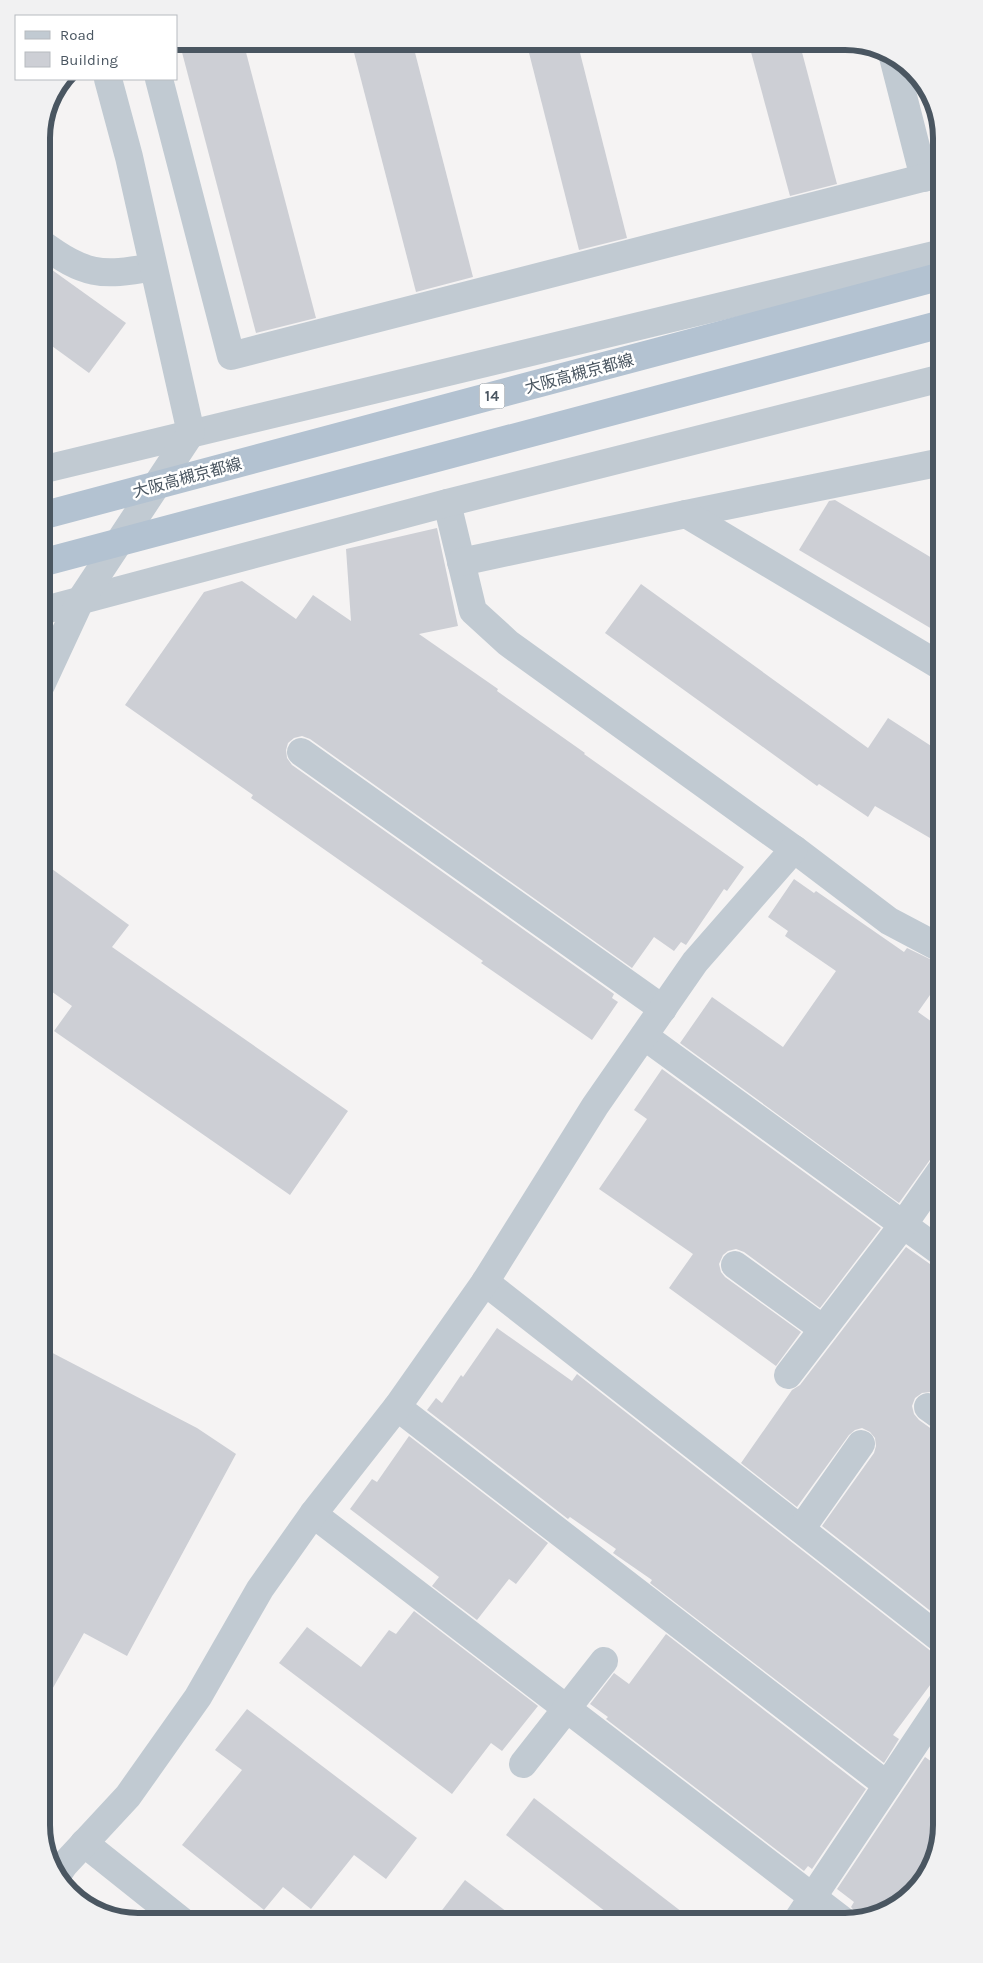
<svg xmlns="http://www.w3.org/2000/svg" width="983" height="1963" viewBox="0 0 983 1963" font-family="Karla,'Noto Sans JP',sans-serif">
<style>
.building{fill:#cdcfd5}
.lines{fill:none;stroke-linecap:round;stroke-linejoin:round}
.minor{stroke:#c1cad2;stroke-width:28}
.major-bridge{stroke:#b3c2d1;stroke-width:28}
.labels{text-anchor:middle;stroke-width:5;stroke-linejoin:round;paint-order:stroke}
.shield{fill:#fff;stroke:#808990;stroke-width:1}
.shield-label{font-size:15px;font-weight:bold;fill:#4a5661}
.street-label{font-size:16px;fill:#4a5661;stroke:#fff}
.rim{fill:none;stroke:#4a5661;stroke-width:6}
</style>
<rect width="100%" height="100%" fill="#f5f3f3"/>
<g class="building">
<polygon points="179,41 243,41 316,318 256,333"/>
<polygon points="351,41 412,41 473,277 416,292"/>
<polygon points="526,41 577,41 627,238 579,250"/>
<polygon points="748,41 799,41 837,184 790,196"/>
<polygon points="41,262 126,323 89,373 41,338"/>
<polygon points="835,500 942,564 942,635 799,550 829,501"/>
<polygon points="437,528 458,626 419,634 498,689 497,691 585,753 584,754 744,867 727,891 724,889 686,945 681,942 674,951 654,937 632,968 310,739 302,736 294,738 288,743 286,750 287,758 292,765 614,994 612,998 618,1002 592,1040 481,963 483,961 251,798 253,795 125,705 204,592 242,581 296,619 313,595 351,621 346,549"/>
<polygon points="641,584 868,748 888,718 942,753 942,845 875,806 868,817 819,784 817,786 605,633"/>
<polygon points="41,861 129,925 112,947 348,1111 290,1195 54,1031 72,1006 41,984"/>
<polygon points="794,879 814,893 816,891 904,952 907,948 942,965 942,978 918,1012 942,1029 942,1143 899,1203 680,1043 712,997 783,1047 836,971 785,936 788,931 768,917"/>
<polygon points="662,1069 881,1228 820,1308 744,1252 736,1249 728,1251 723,1255 719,1264 721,1272 725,1277 801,1332 776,1366 669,1288 693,1254 599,1189 647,1119 634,1110"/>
<polygon points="906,1247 937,1269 942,1274 942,1398 930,1392 922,1393 915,1398 912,1406 914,1414 919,1420 933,1430 942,1432 942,1620 822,1526 874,1453 876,1446 875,1438 870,1432 862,1428 855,1430 849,1435 797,1507 741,1463 792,1390 800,1385"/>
<polygon points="497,1328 572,1381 577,1374 932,1652 942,1655 942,1669 893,1735 899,1739 884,1763 650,1583 652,1580 613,1553 616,1549 570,1517 568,1519 427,1410 436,1398 442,1403 461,1375 463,1377"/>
<polygon points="41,1347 197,1428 236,1454 127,1656 84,1633 41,1709"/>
<polygon points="409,1436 548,1543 516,1584 509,1579 477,1620 432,1586 439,1577 350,1509 372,1479 377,1482"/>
<polygon points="414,1611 538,1706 502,1751 491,1743 452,1794 279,1663 307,1627 361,1667 389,1630 396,1634"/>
<polygon points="666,1634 866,1789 812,1869 808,1866 804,1871 606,1719 608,1717 590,1704 614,1673 629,1684"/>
<polygon points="247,1709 417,1838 386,1879 354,1855 311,1909 283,1887 264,1910 182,1845 242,1770 215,1750"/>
<polygon points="925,1757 942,1769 942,1825 928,1869 916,1887 882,1914 860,1919 859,1916 851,1907 854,1902 837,1889"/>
<polygon points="534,1798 695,1922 619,1922 506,1835"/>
<polygon points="465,1880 520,1922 433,1922"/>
</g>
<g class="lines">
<g class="minor">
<polyline points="893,57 924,178"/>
<polyline points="159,79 231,356 942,173"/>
<path d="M 41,243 C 85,275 100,277 153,267"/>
<polyline points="41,470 942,253"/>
<polyline points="447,503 473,611 508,643 794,849 889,921 942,949"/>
<polyline points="686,514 942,462"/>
<polyline points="461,562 686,514 942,667"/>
<polyline points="41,611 447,503 942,378"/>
<polyline points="41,685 80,601 191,433 129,157 108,79"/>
<polyline points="301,752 663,1009"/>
<polyline points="644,1036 942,1253"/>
<polyline points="735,1265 823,1329"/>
<polyline points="485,1282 942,1640"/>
<polyline points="788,1375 903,1225 942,1169"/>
<polyline points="397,1407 887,1785"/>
<polyline points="928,1407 942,1417"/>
<polyline points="313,1514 845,1922"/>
<polyline points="801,1529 861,1444"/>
<polyline points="523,1764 604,1661"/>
<polyline points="84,1843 183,1922"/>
<polyline points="58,1874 64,1865 128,1796 198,1697 260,1589 313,1514 397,1407 485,1282 595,1106 695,962 794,849"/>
<polyline points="796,1922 942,1703"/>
</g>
<g class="major-bridge">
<polyline points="41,516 942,276"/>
<polyline points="41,563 942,324"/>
</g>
</g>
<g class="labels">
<rect class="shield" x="479.5" y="383.5" width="25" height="25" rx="4"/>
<g class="shield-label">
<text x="492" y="401">14</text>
</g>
<g class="street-label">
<text transform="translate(579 373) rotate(-15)" y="6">大阪高槻京都線</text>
<text transform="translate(187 477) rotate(-15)" y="6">大阪高槻京都線</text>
</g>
</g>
<path d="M0 0H983V1963H0ZM138 50H845A88 88 0 0 1 933 138V1825A88 88 0 0 1 845 1913H138A88 88 0 0 1 50 1825V138A88 88 0 0 1 138 50Z" fill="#f1f1f2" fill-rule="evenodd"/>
<path class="rim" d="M138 50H845A88 88 0 0 1 933 138V1825A88 88 0 0 1 845 1913H138A88 88 0 0 1 50 1825V138A88 88 0 0 1 138 50Z"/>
<rect x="15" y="15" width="162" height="65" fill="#ffffff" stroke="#b7bbc0"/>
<rect x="25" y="31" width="25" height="8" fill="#c1cad2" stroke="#b7bbc0"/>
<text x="60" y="40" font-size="15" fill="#4a5661">Road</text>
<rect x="25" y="52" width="25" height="15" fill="#cdcfd5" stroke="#b7bbc0"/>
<text x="60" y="65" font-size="15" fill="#4a5661">Building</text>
</svg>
